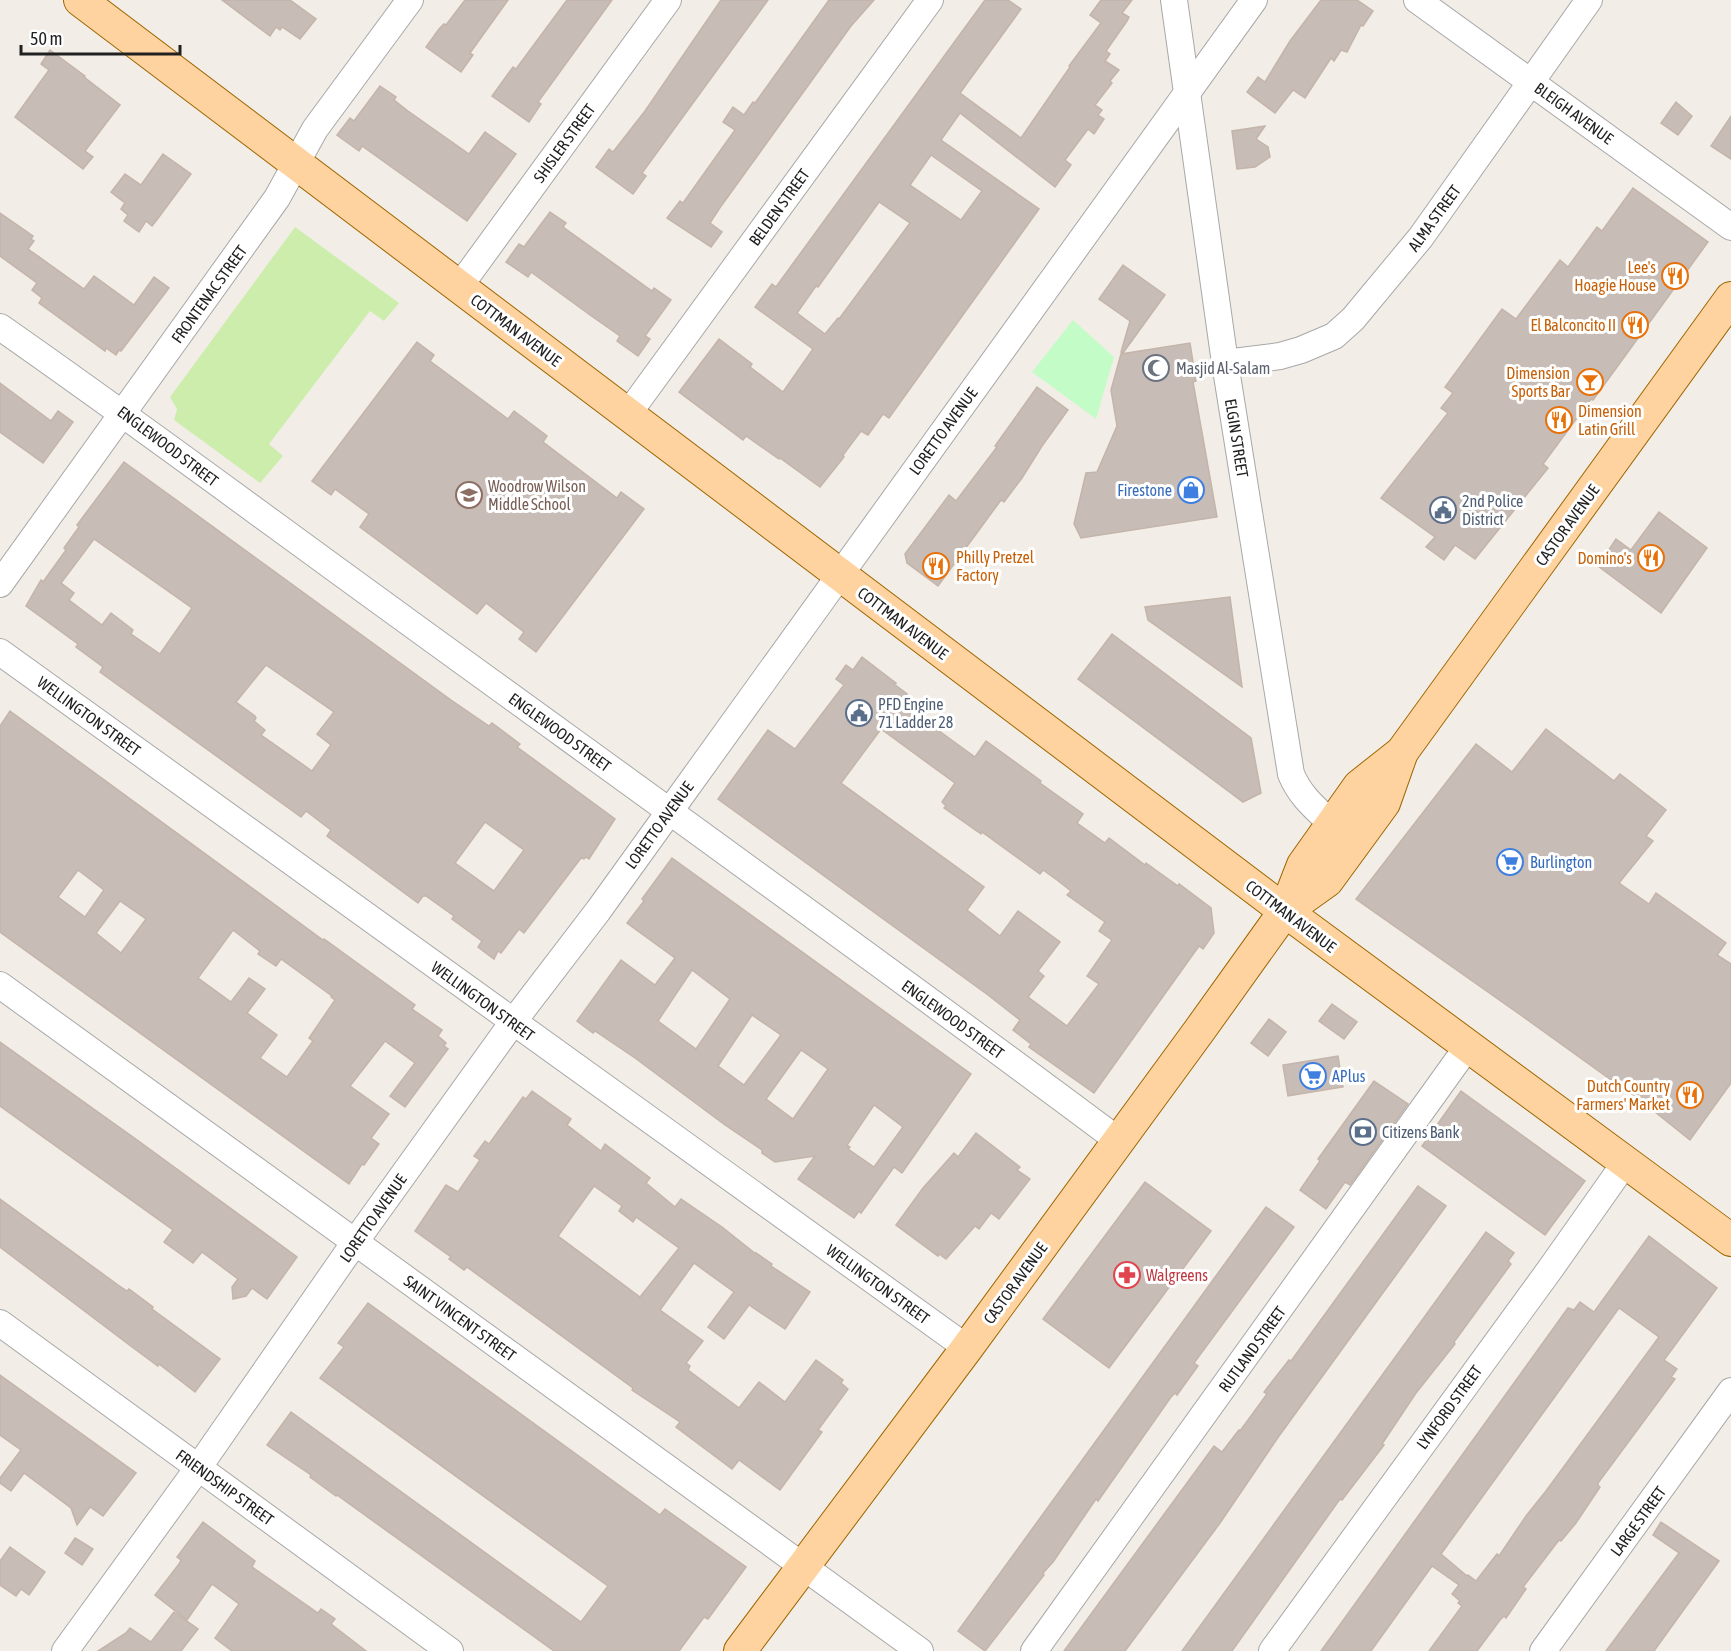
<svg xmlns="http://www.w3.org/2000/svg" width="1731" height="1651" viewBox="0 0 1731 1651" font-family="'Asap Condensed',sans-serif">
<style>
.grass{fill:#cdedac}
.park{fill:#c4fcc7}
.building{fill:#c7bdb6;stroke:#c4b4a9;stroke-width:1.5;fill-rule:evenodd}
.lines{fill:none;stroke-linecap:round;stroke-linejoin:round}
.minor-casing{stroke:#a8a8a8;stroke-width:28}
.major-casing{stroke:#9e6600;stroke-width:34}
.minor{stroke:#fff;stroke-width:26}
.major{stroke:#ffd39f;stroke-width:32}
.labels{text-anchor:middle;stroke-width:6;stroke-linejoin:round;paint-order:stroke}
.street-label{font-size:16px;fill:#212121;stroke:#fff}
.food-label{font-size:16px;fill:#c56008;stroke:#fff;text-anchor:end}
.worship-label{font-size:16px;fill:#5b616d;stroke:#fff;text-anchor:start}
.education-label{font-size:16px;fill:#785e54;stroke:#fff;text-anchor:start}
.shop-label{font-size:16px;fill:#366cbe;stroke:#fff;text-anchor:start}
.service-label{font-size:16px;fill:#4e5e75;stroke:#fff;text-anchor:start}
.health-label{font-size:16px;fill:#be3a42;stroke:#fff;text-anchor:start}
</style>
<rect width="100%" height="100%" fill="#f2eee7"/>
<polygon class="grass" points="295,227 399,303 384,321 370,311 269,444 283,456 260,483 174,420 177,409 170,397"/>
<polygon class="park" points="1073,320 1114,357 1096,419 1032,372"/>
<g class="building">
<polygon points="222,0 290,0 316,19 300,39 282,27 280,30 276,27 270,36"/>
<polygon points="465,0 508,0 470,53 473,55 461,72 426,47 439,29 444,24 446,25"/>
<polygon points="567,0 612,0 538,102 541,104 529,122 492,96 513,67 516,69"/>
<polygon points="721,0 768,0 642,173 646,176 633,194 596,167 609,149 613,152 645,111"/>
<polygon points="829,0 874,0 851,26 719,209 710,223 722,232 711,247 667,218 680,201 683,203 735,130 723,122 733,107 744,115 753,102 755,103"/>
<path d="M 985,0 L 1008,0 L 1021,9 L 960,93 L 1021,138 L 1070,67 L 1069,66 L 1101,23 L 1090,15 L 1101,0 L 1132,0 L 1122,13 L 1129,17 L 1127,21 L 1106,51 L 1110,54 L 1105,61 L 1119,70 L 1110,81 L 1112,83 L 1095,105 L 1102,110 L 1098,115 L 1104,119 L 1094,134 L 1088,129 L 1065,160 L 1071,165 L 1055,187 L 960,113 L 941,140 L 1039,209 L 889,418 L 883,414 L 868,435 L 861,431 L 843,455 L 844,457 L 820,487 L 780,458 L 779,459 L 746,436 L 743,440 L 679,392 L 719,339 L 752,364 L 750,367 L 783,392 L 813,349 L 755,307 L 772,284 L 776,287 L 781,280 ZM 931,155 L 982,191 L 961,220 L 910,185 ZM 879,202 L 910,223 L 839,319 L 838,318 L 825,334 L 797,313 L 816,286 L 818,287 Z"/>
<polygon points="1321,0 1357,0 1373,11 1363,26 1361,25 1347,52 1341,50 1334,61 1331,58 1305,98 1293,90 1275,113 1247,92 1258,77 1265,82 1290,41"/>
<polygon points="50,50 85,76 84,77 120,105 85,151 93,157 83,169 15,117 49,70 41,64"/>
<polygon points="380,86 396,97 394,100 408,111 469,154 485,132 516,154 467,221 362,146 359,151 337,135 350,118 354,121"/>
<polygon points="1676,102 1692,116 1678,135 1661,123"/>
<polygon points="1731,116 1731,159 1711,146"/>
<polygon points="1265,126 1256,139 1268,147 1270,157 1255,167 1237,169 1232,131"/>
<polygon points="163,154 191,174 156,221 152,226 146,221 139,232 124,221 128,215 121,209 125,203 111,192 125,174 141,185"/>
<polygon points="1633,188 1708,242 1593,400 1591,399 1543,464 1548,468 1475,559 1455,545 1444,560 1426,547 1435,537 1381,498 1448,413 1441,408 1453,393 1445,387 1502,309 1516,319 1560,260 1568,267 1597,227 1602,231"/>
<polygon points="550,212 566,223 563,227 652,291 654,288 671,300 645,336 650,339 638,356 617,341 620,336 590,315 531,272 528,277 506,262 519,244 524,247"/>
<polygon points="0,213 33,236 31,239 34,241 28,249 84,289 94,276 134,305 154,277 169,288 121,351 119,350 116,355 106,348 105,351 39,303 42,298 32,290 37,283 0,256"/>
<polygon points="1123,265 1165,295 1123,353 1121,352 1130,321 1099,299"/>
<polygon points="417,342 434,355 430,361 508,419 514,411 547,436 543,442 617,498 621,492 644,509 536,652 519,639 524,632 486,603 477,614 360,527 369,514 335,489 331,495 312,481"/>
<polygon points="1190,343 1196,381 1193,382 1217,517 1081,538 1074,524 1086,473 1097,472 1117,426 1111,390 1121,354"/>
<polygon points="0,383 51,421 58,411 73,422 43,463 0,432"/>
<polygon points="1037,387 1068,410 1042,446 1022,478 1004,502 1001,500 938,586 907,563 905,554 949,495 956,501 997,447 995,446"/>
<path d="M 124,462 L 451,700 L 489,726 L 492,723 L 520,744 L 517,747 L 615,819 L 589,859 L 586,857 L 584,859 L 581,858 L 524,933 L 519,929 L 501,953 L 498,951 L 494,959 L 478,947 L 482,941 L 452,919 L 454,916 L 426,896 L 423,896 L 418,903 L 327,836 L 331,830 L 306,811 L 301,817 L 100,672 L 103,667 L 76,647 L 78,644 L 26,606 L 41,580 L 43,582 L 66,550 L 64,548 L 79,527 L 77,525 ZM 94,539 L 192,608 L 160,654 L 131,634 L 133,630 L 111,613 L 102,625 L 69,600 L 74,593 L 61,583 ZM 266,665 L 334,712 L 317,734 L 331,745 L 312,771 L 261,735 L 265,730 L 254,721 L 256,718 L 255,716 L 236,702 ZM 485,822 L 524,850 L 494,891 L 455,863 Z"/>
<polygon points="1659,512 1707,548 1661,613 1598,566 1616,539 1631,550"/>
<polygon points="1230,597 1242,687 1148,620 1145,607"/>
<polygon points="1112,634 1251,738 1261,793 1243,802 1078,679"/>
<path d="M 862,657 L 896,683 L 894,684 L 907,694 L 900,703 L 931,725 L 975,757 L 986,741 L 1000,751 L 1041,781 L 1040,783 L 1083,814 L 1077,823 L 1105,843 L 1109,838 L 1145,865 L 1146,863 L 1178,886 L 1179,884 L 1211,908 L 1214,933 L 1203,949 L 1199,946 L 1094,1093 L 1029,1047 L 1031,1044 L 1013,1030 L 1020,1020 L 988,995 L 718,799 L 768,730 L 795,749 L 844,685 L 836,679 L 846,665 L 853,670 ZM 881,729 L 955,783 L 942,802 L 946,806 L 944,808 L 981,834 L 982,832 L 1040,874 L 1043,870 L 1057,880 L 1071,891 L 1067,895 L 1105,922 L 1099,931 L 1112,940 L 1087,976 L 1099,984 L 1067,1026 L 1028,997 L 1044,976 L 1038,971 L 1060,942 L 1018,911 L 1000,936 L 967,910 L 984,887 L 841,783 Z"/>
<path d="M 10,711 L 323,940 L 324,939 L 415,1005 L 412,1009 L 442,1030 L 438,1036 L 446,1043 L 444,1046 L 448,1049 L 405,1107 L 390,1096 L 415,1063 L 385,1041 L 350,1086 L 389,1114 L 371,1138 L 379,1144 L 364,1165 L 362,1164 L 349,1184 L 0,932 L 0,726 ZM 78,870 L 104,890 L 85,917 L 58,897 ZM 120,901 L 146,919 L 121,953 L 96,933 ZM 233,930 L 260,951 L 258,954 L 276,966 L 281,959 L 332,996 L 331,997 L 335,1000 L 309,1038 L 313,1041 L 287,1077 L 260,1058 L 277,1035 L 247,1013 L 265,989 L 249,978 L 231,1002 L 198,978 Z"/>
<polygon points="1546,729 1614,781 1620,774 1666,810 1646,836 1653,841 1619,883 1649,904 1656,893 1726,943 1717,955 1731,964 1731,1083 1690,1140 1650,1108 1522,1016 1356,899 1476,744 1512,772"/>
<path d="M 672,858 L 971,1074 L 902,1173 L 894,1167 L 861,1213 L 859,1211 L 854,1218 L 798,1179 L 815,1156 L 775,1162 L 762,1153 L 762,1150 L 725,1125 L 635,1058 L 595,1031 L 593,1033 L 577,1021 L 621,960 L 655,985 L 675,958 L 627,923 L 644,901 L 642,899 ZM 692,970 L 730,999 L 696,1049 L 658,1021 ZM 752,1015 L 781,1035 L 744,1085 L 718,1066 ZM 801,1050 L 828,1069 L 793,1119 L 766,1099 ZM 874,1105 L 903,1127 L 874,1167 L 848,1149 L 850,1147 L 847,1145 Z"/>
<polygon points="1332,1004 1357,1022 1344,1039 1319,1021"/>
<polygon points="1269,1019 1286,1032 1268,1056 1251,1043"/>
<polygon points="0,1042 140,1142 297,1257 267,1299 252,1288 246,1296 233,1299 232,1287 238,1279 202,1252 193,1263 164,1242 173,1230 0,1106"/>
<polygon points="1338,1056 1343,1087 1288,1096 1283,1065"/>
<polygon points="1374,1081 1408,1104 1350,1185 1345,1182 1326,1209 1300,1190 1320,1161 1318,1159"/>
<path d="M 532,1091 L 571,1119 L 567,1125 L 601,1151 L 605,1144 L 650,1178 L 646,1183 L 675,1207 L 681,1199 L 722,1227 L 756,1254 L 756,1253 L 772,1264 L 771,1266 L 810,1292 L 785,1329 L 749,1305 L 724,1339 L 708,1327 L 734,1292 L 694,1263 L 660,1310 L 703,1341 L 686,1363 L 690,1366 L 688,1370 L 739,1408 L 759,1382 L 785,1402 L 816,1360 L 843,1380 L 841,1383 L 848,1389 L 818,1430 L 822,1432 L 780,1490 L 739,1460 L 732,1469 L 676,1427 L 680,1422 L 632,1390 L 633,1388 L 467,1267 L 464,1270 L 449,1259 L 451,1257 L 415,1231 L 446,1185 L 458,1192 L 480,1160 L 474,1156 L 485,1141 L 489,1144 L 523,1097 L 526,1099 ZM 594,1186 L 622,1206 L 619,1211 L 633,1222 L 636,1217 L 679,1248 L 640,1297 L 558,1236 Z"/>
<polygon points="1461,1091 1585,1181 1545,1235 1422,1146"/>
<polygon points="976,1133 1020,1167 1017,1170 1030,1179 999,1219 991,1213 979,1229 975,1226 946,1259 939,1254 938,1256 896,1225 923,1188 954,1153 958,1157"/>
<polygon points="1145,1182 1211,1231 1109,1368 1043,1319"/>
<polygon points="1418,1186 1446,1206 1279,1436 1220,1523 1125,1651 1064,1651 1214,1446 1222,1452 1239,1430 1240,1431 1267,1394 1264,1392 1289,1360 1291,1361"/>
<polygon points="0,1199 118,1285 127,1291 129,1289 153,1307 152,1309 220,1359 195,1392 159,1364 158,1366 132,1347 0,1247"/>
<polygon points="1266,1207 1294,1227 1194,1363 1198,1366 1182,1388 1177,1395 1175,1393 1171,1397 1098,1501 1096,1499 1053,1562 1043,1573 1044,1575 985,1651 958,1631"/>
<polygon points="1486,1232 1514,1253 1508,1261 1511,1264 1454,1342 1455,1344 1416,1393 1382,1444 1384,1445 1342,1500 1340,1499 1232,1651 1182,1651"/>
<path d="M 1649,1236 L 1717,1288 L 1664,1360 L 1677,1369 L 1671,1377 L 1675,1379 L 1598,1483 L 1598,1485 L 1600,1487 L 1576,1523 L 1561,1541 L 1559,1540 L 1523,1587 L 1526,1589 L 1506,1618 L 1504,1616 L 1500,1620 L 1477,1651 L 1429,1651 L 1462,1606 L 1458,1603 L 1460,1601 L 1452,1594 L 1459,1585 L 1432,1566 L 1371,1651 L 1321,1651 L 1568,1308 L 1574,1310 L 1580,1302 L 1594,1312 ZM 1619,1308 L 1659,1337 L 1546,1491 L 1526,1516 L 1499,1556 L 1497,1554 L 1476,1581 L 1468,1575 L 1467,1576 L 1441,1554 Z"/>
<polygon points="368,1303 660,1515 665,1509 746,1567 708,1619 704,1617 679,1651 554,1651 337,1495 336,1496 310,1477 311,1475 267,1445 291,1412 581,1622 608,1586 320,1378 344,1347 338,1343"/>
<polygon points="0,1375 136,1473 103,1516 90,1507 77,1525 71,1508 24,1473 11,1491 0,1483 0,1478 21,1450 0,1435"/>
<polygon points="203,1522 255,1561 252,1567 318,1613 321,1609 335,1619 331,1624 366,1651 232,1651 215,1638 239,1604 212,1584 187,1620 155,1595 179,1564 181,1560 177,1557"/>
<polygon points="1661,1522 1719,1561 1654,1651 1606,1651 1679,1553 1653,1535"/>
<polygon points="75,1538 93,1549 82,1565 65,1553"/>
<polygon points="10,1547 45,1572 29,1595 21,1589 16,1596 0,1585 0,1561"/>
<polygon points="174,1612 198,1629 181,1651 98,1651 126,1633 130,1628 151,1642"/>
</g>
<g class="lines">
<defs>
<g id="minor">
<path d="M 1174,0 L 1225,363 L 1291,774 C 1300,796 1315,808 1332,824"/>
<polyline points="1417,0 1731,227"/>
<polyline points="459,287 668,0"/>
<path d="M 0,327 C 139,424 274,525 411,624 C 648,796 885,966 1119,1141"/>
<polyline points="1225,363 1280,356 1301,350 1334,336 1353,319 1421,237 1589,0"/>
<polyline points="628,414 930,0"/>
<polyline points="0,584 277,198 315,129 410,0"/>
<polyline points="0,652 967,1348"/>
<polyline points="0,985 920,1651"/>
<polyline points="0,1323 450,1651"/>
<polyline points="65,1651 198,1468 355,1242 513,1022 598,911 680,797 1254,0"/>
<polyline points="1034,1651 1468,1046"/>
<polyline points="1272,1651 1551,1268 1625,1163"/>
<polyline points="1543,1651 1731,1391"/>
</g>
<g id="major">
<polyline points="80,0 1285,911 1731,1240"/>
<polyline points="1285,911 1327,881 1384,803 1402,752"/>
<polyline points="740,1651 967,1348 1199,1031 1285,911 1303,865 1359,786 1402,752 1731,298"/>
</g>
</defs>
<use href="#minor" class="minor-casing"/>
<use href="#major" class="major-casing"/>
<use href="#minor" class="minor"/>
<use href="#major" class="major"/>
</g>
<defs>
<symbol id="restaurant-ring" viewBox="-11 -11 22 22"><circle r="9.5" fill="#fff" stroke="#e8710a" stroke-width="1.5"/><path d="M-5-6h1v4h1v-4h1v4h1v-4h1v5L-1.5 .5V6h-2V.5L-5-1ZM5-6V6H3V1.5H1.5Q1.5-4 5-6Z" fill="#e8710a"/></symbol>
<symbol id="mosque-ring" viewBox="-11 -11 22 22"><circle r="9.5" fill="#fff" stroke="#6b7280" stroke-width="1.5"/><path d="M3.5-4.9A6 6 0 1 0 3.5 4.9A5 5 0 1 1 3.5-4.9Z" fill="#6b7280"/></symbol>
<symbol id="bar-ring" viewBox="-11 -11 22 22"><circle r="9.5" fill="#fff" stroke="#e8710a" stroke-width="1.5"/><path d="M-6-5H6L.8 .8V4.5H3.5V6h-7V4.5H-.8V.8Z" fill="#e8710a"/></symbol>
<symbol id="shop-ring" viewBox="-11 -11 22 22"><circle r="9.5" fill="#fff" stroke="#3f7fe0" stroke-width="1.5"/><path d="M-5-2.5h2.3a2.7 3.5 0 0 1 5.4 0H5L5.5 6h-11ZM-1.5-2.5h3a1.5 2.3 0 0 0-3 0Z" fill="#3f7fe0"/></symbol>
<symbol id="school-ring" viewBox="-11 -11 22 22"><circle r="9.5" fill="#fff" stroke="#8d6e63" stroke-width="1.5"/><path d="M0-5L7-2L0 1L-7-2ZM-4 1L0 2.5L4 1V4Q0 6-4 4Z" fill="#8d6e63"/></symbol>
<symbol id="civic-ring" viewBox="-11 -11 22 22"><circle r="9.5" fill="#fff" stroke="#5c6f8a" stroke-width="1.5"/><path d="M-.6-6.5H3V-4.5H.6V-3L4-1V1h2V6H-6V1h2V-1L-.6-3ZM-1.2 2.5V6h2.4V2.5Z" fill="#5c6f8a"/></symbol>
<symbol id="supermarket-ring" viewBox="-11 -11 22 22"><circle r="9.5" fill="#fff" stroke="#3f7fe0" stroke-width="1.5"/><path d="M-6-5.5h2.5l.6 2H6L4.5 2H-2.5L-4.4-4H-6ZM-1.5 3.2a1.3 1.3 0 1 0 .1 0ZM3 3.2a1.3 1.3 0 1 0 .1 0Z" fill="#3f7fe0"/></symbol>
<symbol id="bank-ring" viewBox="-11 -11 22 22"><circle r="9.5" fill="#fff" stroke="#5c6f8a" stroke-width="1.5"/><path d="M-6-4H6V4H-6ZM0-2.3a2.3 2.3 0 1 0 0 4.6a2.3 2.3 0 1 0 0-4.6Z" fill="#5c6f8a"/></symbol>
<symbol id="pharmacy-ring" viewBox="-11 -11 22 22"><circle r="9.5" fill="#fff" stroke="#e0444e" stroke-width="1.5"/><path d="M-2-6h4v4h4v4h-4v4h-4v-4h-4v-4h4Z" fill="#e0444e"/></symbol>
</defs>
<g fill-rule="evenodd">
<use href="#restaurant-ring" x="1660" y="261" width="30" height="30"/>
<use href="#restaurant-ring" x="1620" y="310" width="30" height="30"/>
<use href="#mosque-ring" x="1141" y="353" width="30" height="30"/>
<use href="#bar-ring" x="1575" y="367" width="30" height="30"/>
<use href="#restaurant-ring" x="1544" y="405" width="30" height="30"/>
<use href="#shop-ring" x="1176" y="475" width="30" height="30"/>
<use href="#school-ring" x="454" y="480" width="30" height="30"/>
<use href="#civic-ring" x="1428" y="495" width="30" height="30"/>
<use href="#restaurant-ring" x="1636" y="543" width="30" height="30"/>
<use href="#restaurant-ring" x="921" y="551" width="30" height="30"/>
<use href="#civic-ring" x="844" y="698" width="30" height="30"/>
<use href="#supermarket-ring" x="1495" y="847" width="30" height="30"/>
<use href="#supermarket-ring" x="1298" y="1061" width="30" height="30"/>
<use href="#restaurant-ring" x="1675" y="1080" width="30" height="30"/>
<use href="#bank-ring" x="1348" y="1117" width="30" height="30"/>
<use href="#pharmacy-ring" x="1112" y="1260" width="30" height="30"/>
</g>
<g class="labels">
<g class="street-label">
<text transform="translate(1574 113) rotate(36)" y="6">BLEIGH AVENUE</text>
<text transform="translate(564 143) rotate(-54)" y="6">SHISLER STREET</text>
<text transform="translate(779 207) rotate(-54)" y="6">BELDEN STREET</text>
<text transform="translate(1434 218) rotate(-54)" y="6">ALMA STREET</text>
<text transform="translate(209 294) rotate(-54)" y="6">FRONTENAC STREET</text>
<text transform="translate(516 330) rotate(37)" y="6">COTTMAN AVENUE</text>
<text transform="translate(943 431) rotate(-54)" y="6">LORETTO AVENUE</text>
<text transform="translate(1237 438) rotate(81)" y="6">ELGIN STREET</text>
<text transform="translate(168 446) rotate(37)" y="6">ENGLEWOOD STREET</text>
<text transform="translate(1567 525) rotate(-54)" y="6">CASTOR AVENUE</text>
<text transform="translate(903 623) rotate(37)" y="6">COTTMAN AVENUE</text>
<text transform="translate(89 716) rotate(36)" y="6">WELLINGTON STREET</text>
<text transform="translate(560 732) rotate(36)" y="6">ENGLEWOOD STREET</text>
<text transform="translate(659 825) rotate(-54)" y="6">LORETTO AVENUE</text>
<text transform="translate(1291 916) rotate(37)" y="6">COTTMAN AVENUE</text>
<text transform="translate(483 1001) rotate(36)" y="6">WELLINGTON STREET</text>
<text transform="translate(953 1019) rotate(36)" y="6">ENGLEWOOD STREET</text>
<text transform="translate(373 1218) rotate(-55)" y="6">LORETTO AVENUE</text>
<text transform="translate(1015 1283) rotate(-54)" y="6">CASTOR AVENUE</text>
<text transform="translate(878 1284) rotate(36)" y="6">WELLINGTON STREET</text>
<text transform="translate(460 1318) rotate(36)" y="6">SAINT VINCENT STREET</text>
<text transform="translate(1252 1349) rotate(-54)" y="6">RUTLAND STREET</text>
<text transform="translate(1449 1407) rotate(-54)" y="6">LYNFORD STREET</text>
<text transform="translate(225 1487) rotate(36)" y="6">FRIENDSHIP STREET</text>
<text transform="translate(1638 1521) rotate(-54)" y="6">LARGE STREET</text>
</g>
<g class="food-label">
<text x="1656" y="273">Lee's<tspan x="1656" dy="18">Hoagie House</tspan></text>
<text x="1616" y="331">El Balconcito II</text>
<text x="1570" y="379">Dimension<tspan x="1570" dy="18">Sports Bar</tspan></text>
<text x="1578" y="417" text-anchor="start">Dimension<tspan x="1578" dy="18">Latin Grill</tspan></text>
<text x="956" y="563" text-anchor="start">Philly Pretzel<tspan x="956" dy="18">Factory</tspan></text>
<text x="1632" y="564">Domino's</text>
<text x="1670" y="1092">Dutch Country<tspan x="1670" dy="18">Farmers' Market</tspan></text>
</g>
<g class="worship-label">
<text x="1176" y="374">Masjid Al-Salam</text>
</g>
<g class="education-label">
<text x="488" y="492">Woodrow Wilson<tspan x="488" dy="18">Middle School</tspan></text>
</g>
<g class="shop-label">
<text x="1172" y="496" text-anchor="end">Firestone</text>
<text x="1530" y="868">Burlington</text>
<text x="1332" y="1082">APlus</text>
</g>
<g class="service-label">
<text x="1462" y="507">2nd Police<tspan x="1462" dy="18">District</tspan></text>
<text x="878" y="710">PFD Engine<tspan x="878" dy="18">71 Ladder 28</tspan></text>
<text x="1382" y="1138">Citizens Bank</text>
</g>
<g class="health-label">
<text x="1146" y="1281">Walgreens</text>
</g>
</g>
<path d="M21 45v9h159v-9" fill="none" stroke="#212121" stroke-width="3"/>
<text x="30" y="45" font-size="18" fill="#212121" stroke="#ffffff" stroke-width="4.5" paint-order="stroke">50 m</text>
</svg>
